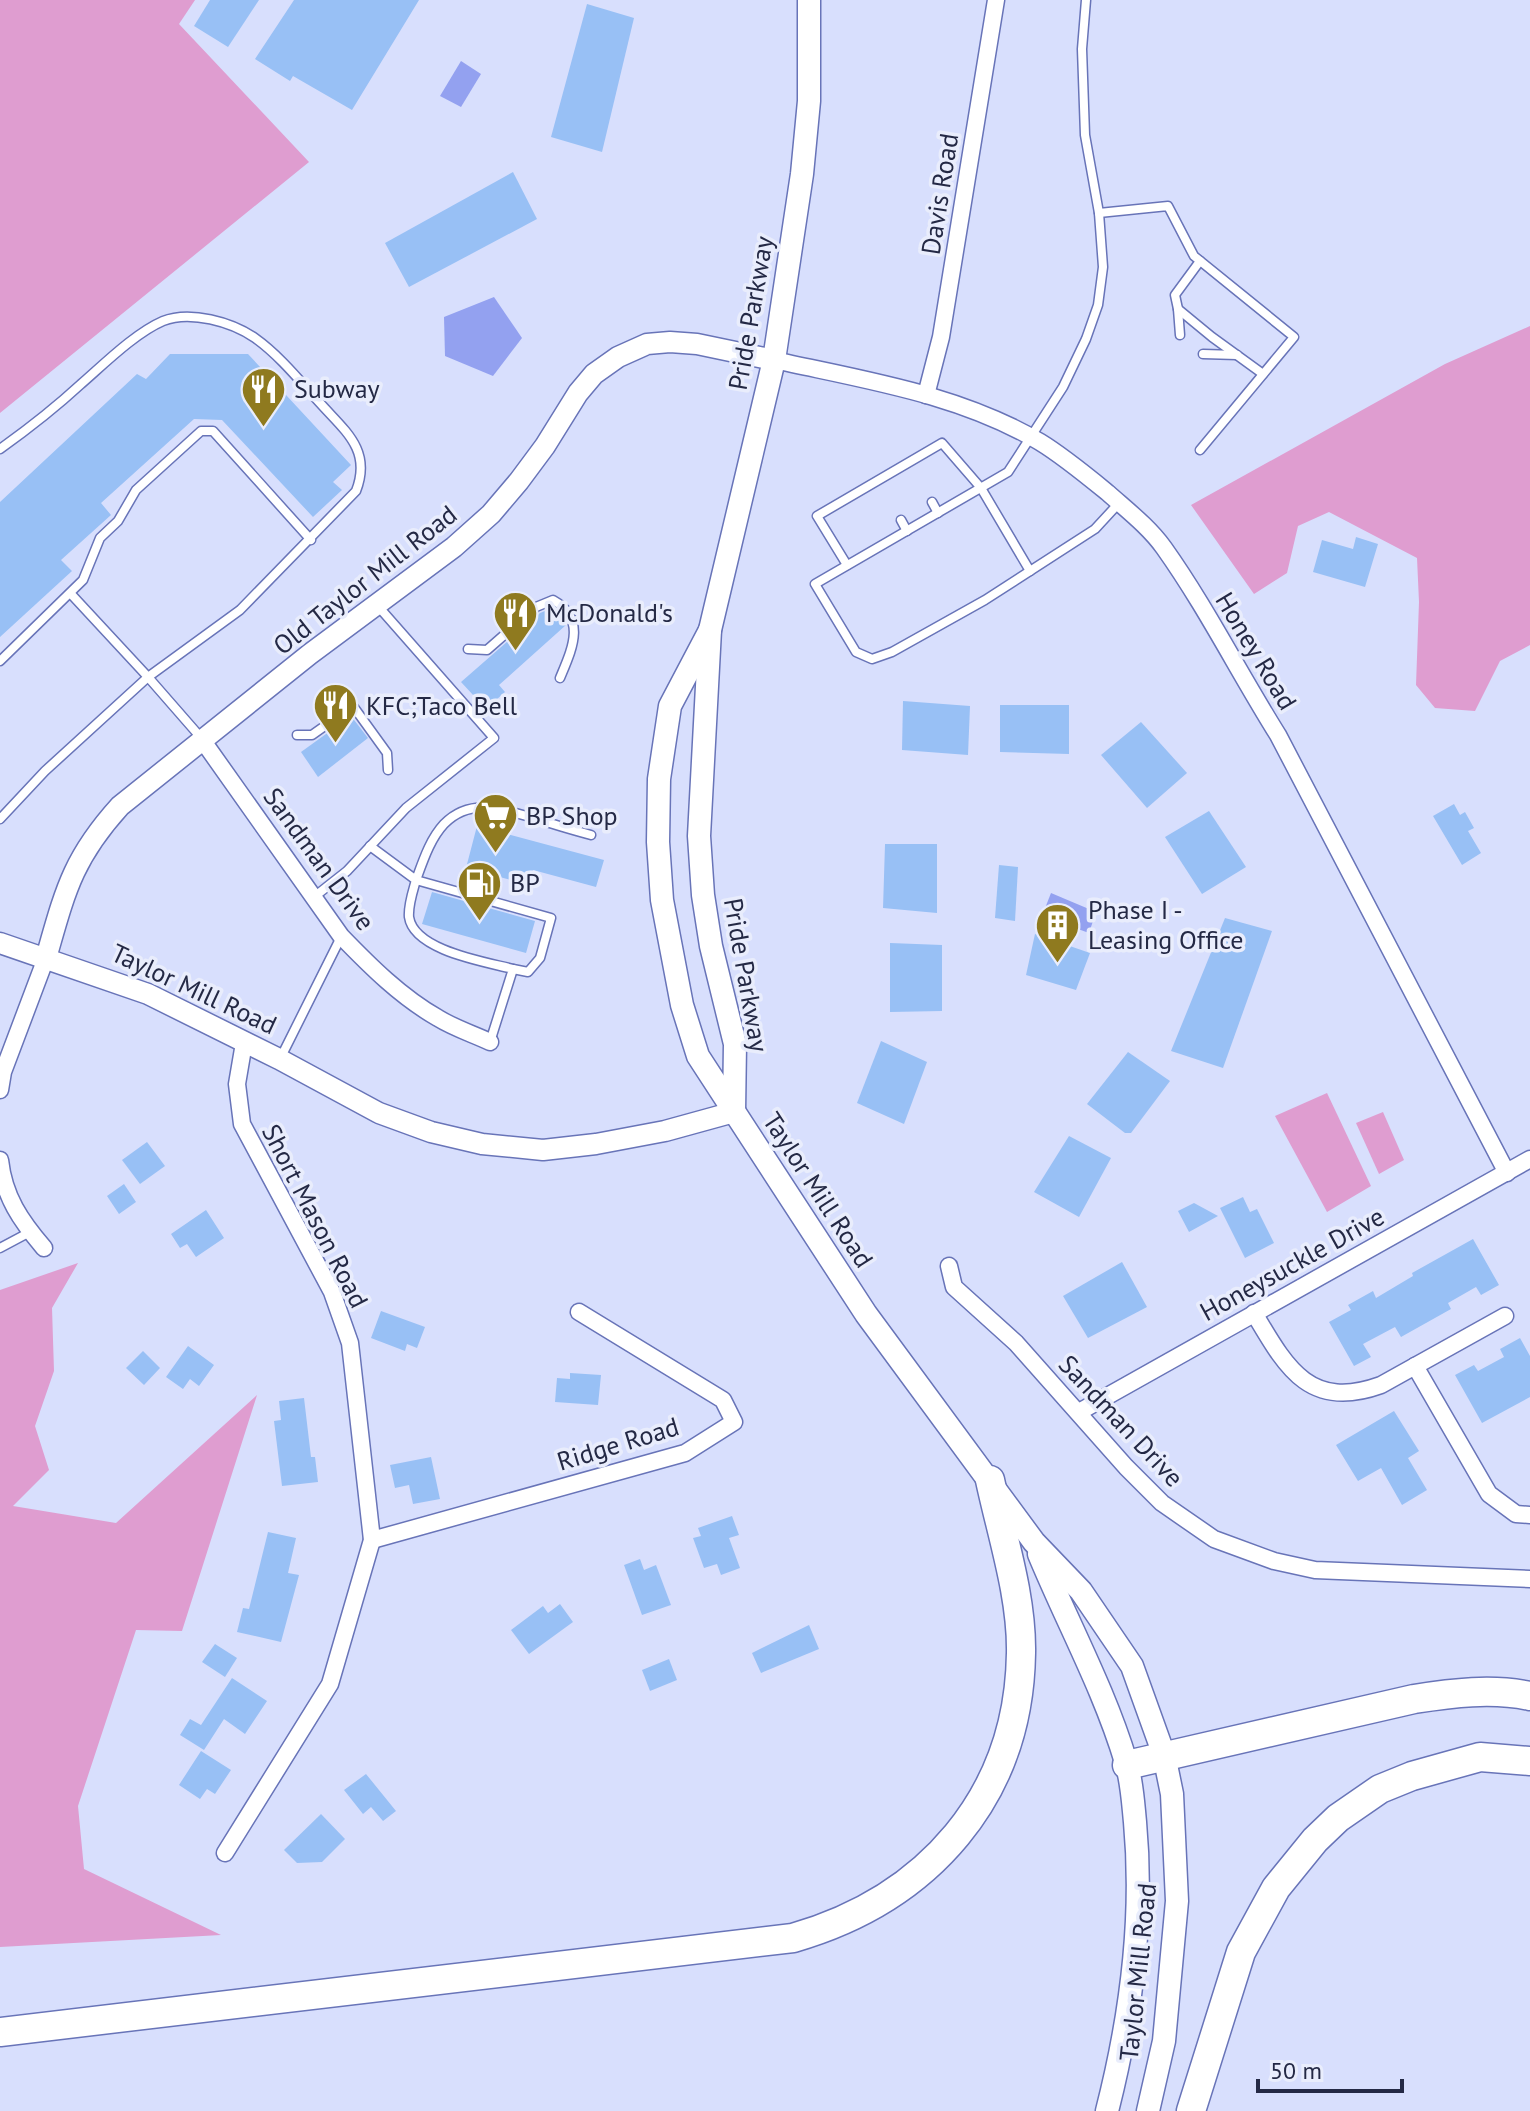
<svg xmlns="http://www.w3.org/2000/svg" width="1530" height="2111" viewBox="0 0 1530 2111" font-family="'PT Sans',sans-serif">
<style>
.green{fill:#df9dd0}
.water{fill:#93a1f0}
.building{fill:#98c0f5}
.lines{fill:none;stroke-linecap:round;stroke-linejoin:round}
.service-casing{stroke:#6874b8;stroke-width:11}
.minor-casing{stroke:#6874b8;stroke-width:19}
.tertiary-casing{stroke:#6874b8;stroke-width:23}
.secondary-casing{stroke:#6874b8;stroke-width:25}
.motorway-casing{stroke:#6874b8;stroke-width:31}
.service{stroke:#fff;stroke-width:8}
.minor{stroke:#fff;stroke-width:16}
.tertiary{stroke:#fff;stroke-width:20}
.secondary{stroke:#fff;stroke-width:22}
.motorway{stroke:#fff;stroke-width:28}
.labels{text-anchor:middle;stroke-width:7;stroke-linejoin:round;paint-order:stroke}
.street-label{font-size:26px;fill:#242945;stroke:#e9edfc}
.poi-label{font-size:26px;fill:#242945;stroke:#e9edfc;text-anchor:start}
</style>
<rect width="100%" height="100%" fill="#d8dffd"/>
<g class="green">
<polygon points="0,0 195,0 179,24 309,162 0,413"/>
<polygon points="1530,326 1530,645 1500,661 1475,711 1435,708 1416,685 1419,602 1417,558 1329,512 1298,526 1287,573 1254,594 1191,505 1445,364"/>
<polygon points="1327,1093 1371,1186 1327,1212 1275,1116"/>
<polygon points="1383,1112 1404,1160 1379,1174 1356,1123"/>
<polygon points="78,1263 52,1308 54,1371 35,1426 49,1470 13,1506 116,1523 257,1395 182,1631 136,1630 78,1806 84,1869 221,1935 0,1947 0,1290"/>
</g>
<g class="water">
<polygon points="461,61 481,74 461,107 440,96"/>
<polygon points="494,297 522,338 493,376 445,356 444,317"/>
<polygon points="1051,893 1096,912 1089,933 1042,916"/>
</g>
<g class="building">
<polygon points="210,0 259,0 228,47 194,26"/>
<polygon points="294,0 419,0 352,110 293,76 290,81 255,59"/>
<polygon points="587,4 634,18 602,152 551,137"/>
<polygon points="513,172 537,219 409,287 385,243"/>
<polygon points="170,354 248,354 351,465 333,482 342,490 313,517 222,420 194,419 101,503 111,515 61,560 72,571 0,637 0,502 137,374 146,379"/>
<polygon points="1356,537 1378,544 1365,587 1313,572 1322,540 1353,549"/>
<polygon points="552,608 559,613 566,625 499,685 505,692 486,709 461,682 540,613"/>
<polygon points="903,701 970,706 968,755 902,750"/>
<polygon points="1000,705 1069,705 1069,754 1000,752"/>
<polygon points="351,716 368,738 318,777 301,752"/>
<polygon points="1141,722 1187,773 1147,808 1101,755"/>
<polygon points="1454,804 1460,815 1465,812 1474,828 1468,831 1481,853 1462,865 1433,816"/>
<polygon points="1209,811 1246,867 1202,894 1165,837"/>
<polygon points="477,826 604,860 596,887 533,870 529,885 466,868"/>
<polygon points="885,844 937,844 937,913 883,908"/>
<polygon points="999,865 1018,867 1015,921 995,918"/>
<polygon points="432,892 535,921 526,953 422,924"/>
<polygon points="1225,918 1272,931 1223,1068 1171,1051"/>
<polygon points="1035,934 1090,953 1076,990 1026,975"/>
<polygon points="890,943 942,945 942,1011 890,1012"/>
<polygon points="881,1041 927,1062 904,1124 857,1103"/>
<polygon points="1128,1052 1170,1081 1131,1133 1125,1133 1087,1104"/>
<polygon points="1069,1136 1111,1158 1079,1217 1034,1192"/>
<polygon points="147,1142 165,1166 140,1184 122,1160"/>
<polygon points="124,1184 136,1202 119,1214 107,1196"/>
<polygon points="1243,1197 1250,1212 1257,1209 1274,1243 1245,1258 1220,1208"/>
<polygon points="1194,1203 1218,1216 1189,1232 1178,1211"/>
<polygon points="206,1210 224,1238 196,1257 187,1244 180,1248 171,1234"/>
<polygon points="1473,1239 1499,1285 1481,1295 1476,1287 1448,1303 1451,1309 1401,1337 1395,1327 1363,1344 1371,1357 1354,1366 1329,1322 1351,1310 1348,1305 1373,1291 1376,1298 1413,1276 1412,1273"/>
<polygon points="1122,1262 1147,1307 1088,1338 1063,1296"/>
<polygon points="381,1311 425,1327 417,1348 407,1344 405,1351 371,1338"/>
<polygon points="1520,1338 1530,1356 1530,1397 1482,1423 1455,1375 1474,1365 1478,1371 1504,1357 1500,1349"/>
<polygon points="188,1346 214,1365 199,1386 190,1379 183,1389 166,1377"/>
<polygon points="143,1351 160,1368 144,1385 126,1368"/>
<polygon points="570,1373 601,1375 598,1405 555,1402 557,1378 570,1379"/>
<polygon points="304,1398 311,1457 315,1457 318,1482 282,1486 274,1421 281,1420 279,1401"/>
<polygon points="1394,1411 1419,1451 1408,1458 1427,1490 1402,1505 1381,1468 1358,1481 1336,1445"/>
<polygon points="431,1457 440,1499 413,1504 409,1485 395,1488 390,1465"/>
<polygon points="732,1516 739,1535 729,1538 740,1568 721,1575 717,1564 704,1568 693,1538 701,1536 698,1528"/>
<polygon points="268,1532 296,1538 288,1573 299,1575 281,1642 237,1632 243,1608 249,1609"/>
<polygon points="640,1559 644,1570 656,1565 671,1605 642,1615 624,1565"/>
<polygon points="560,1604 573,1622 529,1654 511,1630 543,1606 548,1613"/>
<polygon points="809,1625 819,1649 761,1673 752,1653"/>
<polygon points="215,1644 237,1658 225,1677 202,1662"/>
<polygon points="669,1659 677,1680 650,1691 642,1670"/>
<polygon points="232,1678 267,1701 245,1734 224,1719 204,1750 180,1735 190,1719 201,1725"/>
<polygon points="201,1751 231,1770 215,1794 207,1789 200,1799 179,1785"/>
<polygon points="366,1774 396,1811 383,1821 371,1807 363,1814 344,1790"/>
<polygon points="321,1814 345,1839 322,1862 297,1863 284,1850"/>
</g>
<g class="lines">
<defs>
<g id="service">
<polyline points="1086,0 1082,49 1085,135 1099,213 1103,267 1098,305 1086,339 1063,387 1008,472 815,584 856,652 872,659 892,652 985,600 1095,529 1119,503"/>
<polyline points="1099,213 1168,206 1194,256 1294,337 1200,450"/>
<polyline points="1200,261 1175,295 1178,309 1212,337 1263,374"/>
<polyline points="1178,309 1180,335"/>
<polyline points="1203,354 1237,355"/>
<path d="M 0,449 C 28,429 55,408 81,384 C 103,365 135,333 163,321 C 190,310 232,322 255,338 C 279,355 300,381 320,403 C 345,431 372,450 356,491 L 240,610 L 148,677 L 45,771 L 0,819"/>
<polyline points="932,502 938,513"/>
<polyline points="901,520 907,531"/>
<polyline points="847,565 817,516 942,443 981,488 1030,571"/>
<polyline points="71,594 148,677 203,740"/>
<path d="M 468,649 L 487,650 L 536,607 L 553,600 C 587,619 572,649 560,678"/>
<polyline points="0,661 83,580 100,538 118,521 136,490 201,431 213,431 311,540"/>
<polyline points="297,735 312,735 353,706 387,753 388,770"/>
<path d="M 370,846 L 416,880 C 413,891 408,905 409,917 C 414,951 487,962 513,969 L 490,1042"/>
<polyline points="314,897 347,871 406,808 494,738 377,605"/>
<path d="M 513,969 L 528,972 L 540,958 L 551,918 L 416,880 C 423,861 430,839 444,824 C 471,796 505,810 537,819 C 555,825 573,830 591,835"/>
<polyline points="281,1057 341,937"/>
<polyline points="0,1248 30,1232"/>
</g>
<g id="minor">
<path d="M 774,360 C 864,380 959,394 1040,442 C 1063,456 1086,475 1108,493 C 1127,510 1149,527 1164,548 C 1206,607 1239,673 1278,735 L 1507,1173"/>
<polyline points="926,395 941,337 996,0"/>
<path d="M 203,741 L 341,936 C 370,966 401,997 438,1018 C 454,1028 473,1034 490,1042"/>
<polyline points="0,1090 3,1072 46,958"/>
<path d="M 0,1160 C 4,1197 21,1221 44,1248"/>
<polyline points="949,1266 954,1287 1016,1343 1126,1467 1162,1503 1214,1539 1274,1561 1315,1570 1530,1579"/>
<path d="M 1254,1313 C 1286,1367 1309,1411 1381,1385 L 1505,1316"/>
<polyline points="1415,1366 1489,1494 1516,1514 1530,1515"/>
<polyline points="1079,1412 1530,1159"/>
<polyline points="372,1540 685,1453 734,1422 723,1400 579,1312"/>
<polyline points="225,1853 330,1684 372,1540 350,1343 332,1292 242,1124 237,1084 244,1043"/>
</g>
<g id="tertiary">
<polyline points="0,943 148,994 279,1059 379,1113 431,1132 482,1144 543,1150 596,1144 665,1131 734,1112"/>
<path d="M 46,958 C 65,892 72,859 120,806 L 310,654 L 454,547 L 491,514 L 519,481 L 545,446 L 578,393 L 594,374 L 618,357 L 647,344 L 670,342 L 697,344 L 774,360"/>
</g>
<g id="secondary">
<polyline points="710,630 670,706 659,779 658,842 662,900 682,1005 698,1056 866,1314 1034,1542 1081,1591 1132,1666 1164,1755 1172,1794 1177,1901 1164,2041 1148,2111"/>
<polyline points="734,1112 735,1044 711,946 703,895 699,836 710,630 774,360 802,174 809,101 809,0"/>
<path d="M 1039,1554 C 1068,1624 1104,1689 1126,1762 C 1132,1781 1133,1802 1135,1822 C 1144,1919 1131,2017 1107,2111"/>
</g>
<g id="motorway">
<path d="M 1127,1765 L 1414,1699 C 1452,1693 1492,1688 1530,1696"/>
<path d="M 0,2032 L 793,1938 C 928,1899 1019,1797 1021,1653 C 1022,1596 1002,1536 990,1480"/>
<polyline points="1191,2111 1241,1952 1276,1888 1315,1840 1338,1818 1380,1789 1412,1776 1480,1757 1530,1761"/>
</g>
</defs>
<use href="#service" class="service-casing"/>
<use href="#minor" class="minor-casing"/>
<use href="#tertiary" class="tertiary-casing"/>
<use href="#secondary" class="secondary-casing"/>
<use href="#motorway" class="motorway-casing"/>
<use href="#service" class="service"/>
<use href="#minor" class="minor"/>
<use href="#tertiary" class="tertiary"/>
<use href="#secondary" class="secondary"/>
<use href="#motorway" class="motorway"/>
</g>
<defs>
<symbol id="restaurant-pin" viewBox="-11 -11 22 30"><path d="M0 17L-7.5 6A9.5 9.5 0 1 1 7.5 6Z" fill="#8f7a1f" stroke="#e9edfc"/><path d="M-5-6h1v4h1v-4h1v4h1v-4h1v5L-1.5 .5V6h-2V.5L-5-1ZM5-6V6H3V1.5H1.5Q1.5-4 5-6Z" fill="#fff"/></symbol>
<symbol id="supermarket-pin" viewBox="-11 -11 22 30"><path d="M0 17L-7.5 6A9.5 9.5 0 1 1 7.5 6Z" fill="#8f7a1f" stroke="#e9edfc"/><path d="M-6-5.5h2.5l.6 2H6L4.5 2H-2.5L-4.4-4H-6ZM-1.5 3.2a1.3 1.3 0 1 0 .1 0ZM3 3.2a1.3 1.3 0 1 0 .1 0Z" fill="#fff"/></symbol>
<symbol id="fuel-pin" viewBox="-11 -11 22 30"><path d="M0 17L-7.5 6A9.5 9.5 0 1 1 7.5 6Z" fill="#8f7a1f" stroke="#e9edfc"/><path d="M-5.5-6h7V0h2V4h1.3V-2.5L3-4.5l.8-.8L6-3V5H2.5V1h-1V6h-7ZM-4.2-4.7v3.2H.2V-4.7Z" fill="#fff"/></symbol>
<symbol id="building-pin" viewBox="-11 -11 22 30"><path d="M0 17L-7.5 6A9.5 9.5 0 1 1 7.5 6Z" fill="#8f7a1f" stroke="#e9edfc"/><path d="M-4-6H4V6H1V3H-1V6H-4ZM-2.5-4.3h1.7v1.8h-1.7ZM.8-4.3h1.7v1.8H.8ZM-2.5-1h1.7V.8h-1.7ZM.8-1h1.7V.8H.8Z" fill="#fff"/></symbol>
</defs>
<g fill-rule="evenodd">
<use href="#restaurant-pin" x="238" y="364" width="51" height="69"/>
<use href="#restaurant-pin" x="490" y="588" width="51" height="69"/>
<use href="#restaurant-pin" x="310" y="680" width="51" height="69"/>
<use href="#supermarket-pin" x="470" y="790" width="51" height="69"/>
<use href="#fuel-pin" x="454" y="858" width="51" height="69"/>
<use href="#building-pin" x="1032" y="900" width="51" height="69"/>
</g>
<g class="labels">
<g class="street-label">
<text transform="translate(940 194) rotate(-81)" y="9">Davis Road</text>
<text transform="translate(751 313) rotate(-80)" y="9">Pride Parkway</text>
<text transform="translate(365 580) rotate(-38)" y="9">Old Taylor Mill Road</text>
<text transform="translate(1256 651) rotate(59)" y="9">Honey Road</text>
<text transform="translate(319 859) rotate(54)" y="9">Sandman Drive</text>
<text transform="translate(746 975) rotate(80)" y="9">Pride Parkway</text>
<text transform="translate(194 989) rotate(25)" y="9">Taylor Mill Road</text>
<text transform="translate(818 1190) rotate(57)" y="9">Taylor Mill Road</text>
<text transform="translate(315 1216) rotate(63)" y="9">Short Mason Road</text>
<text transform="translate(1292 1264) rotate(-29)" y="9">Honeysuckle Drive</text>
<text transform="translate(1121 1421) rotate(47)" y="9">Sandman Drive</text>
<text transform="translate(618 1444) rotate(-17)" y="9">Ridge Road</text>
<text transform="translate(1138 1972) rotate(-84)" y="9">Taylor Mill Road</text>
</g>
<g class="poi-label">
<text x="294" y="398">Subway</text>
<text x="546" y="622">McDonald's</text>
<text x="366" y="715">KFC;Taco Bell</text>
<text x="526" y="825">BP Shop</text>
<text x="510" y="892">BP</text>
<text x="1088" y="919">Phase I -<tspan x="1088" dy="30">Leasing Office</tspan></text>
</g>
</g>
<path d="M1258 2079v12h144v-12" fill="none" stroke="#242945" stroke-width="4"/>
<text x="1270" y="2079" font-size="24" fill="#242945" stroke="#e9edfc" stroke-width="6" paint-order="stroke">50 m</text>
</svg>
